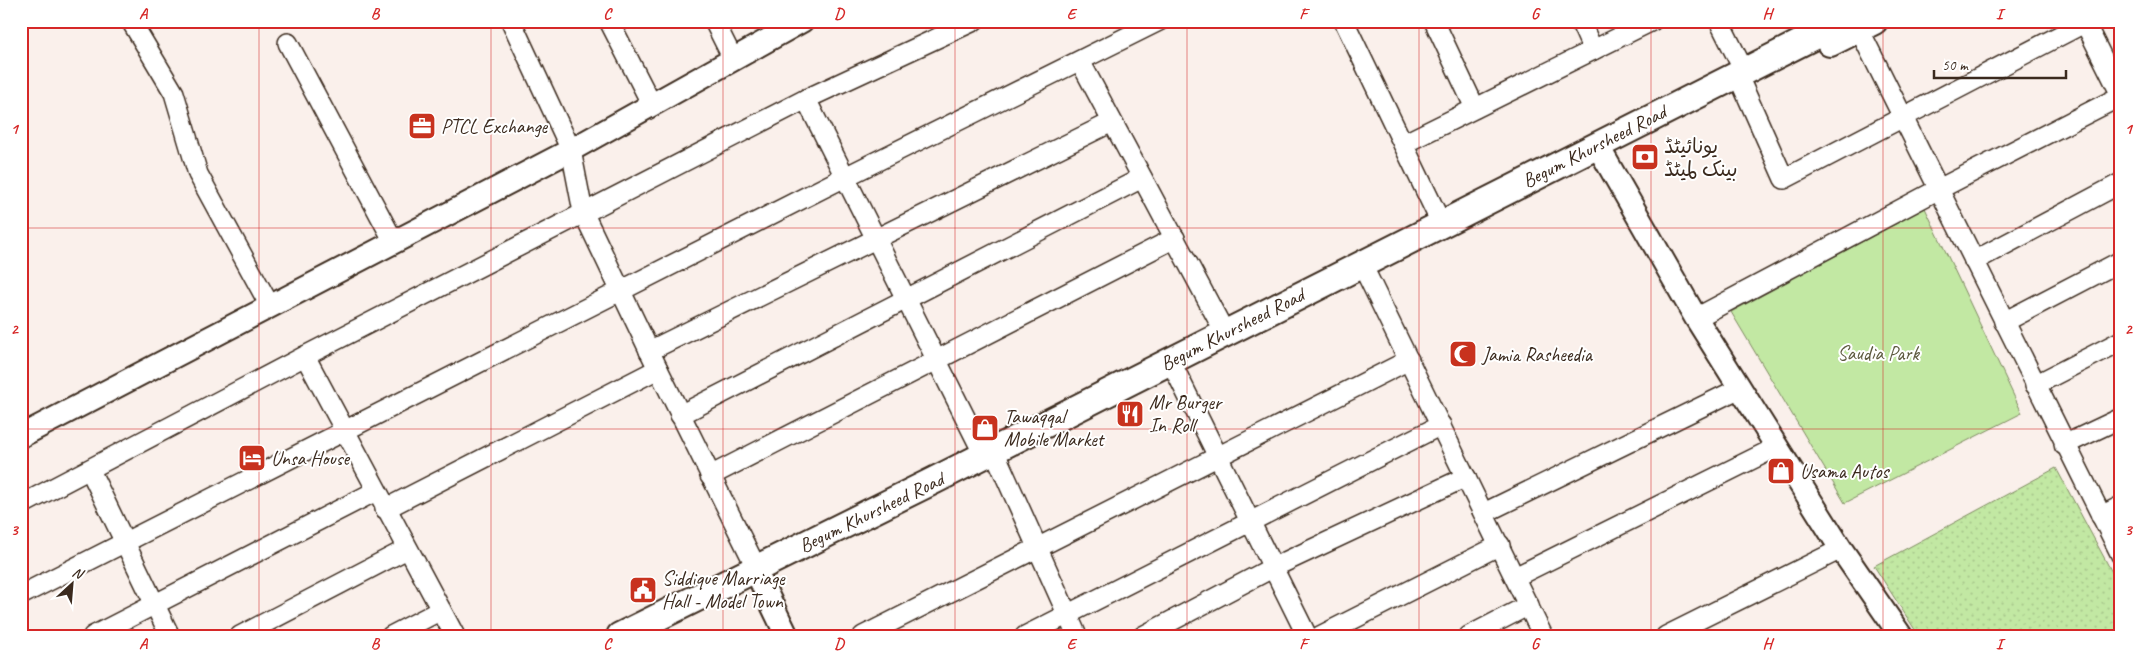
<svg xmlns="http://www.w3.org/2000/svg" width="2142" height="657" viewBox="0 0 2142 657" font-family="Caveat,'Playpen Sans Arabic',sans-serif">
<style>
.grass{fill:url(#grass-dots);stroke:#7e8960}
.park{fill:#c2e8a3;stroke:#7e8960}
.lines{fill:none;stroke-linecap:round;stroke-linejoin:round}
.minor-casing{stroke:#3b2a1e;stroke-width:22}
.tertiary-casing{stroke:#3b2a1e;stroke-width:26}
.secondary-casing{stroke:#3b2a1e;stroke-width:30}
.minor{stroke:#fff;stroke-width:19}
.tertiary{stroke:#fff;stroke-width:22}
.secondary{stroke:#fff;stroke-width:26}
.grid{fill:none;stroke:#d62828;stroke-width:1;stroke-opacity:0.55}
.labels{text-anchor:middle;stroke-width:4;stroke-linejoin:round;paint-order:stroke}
.poi-label{font-size:20px;fill:#3b2a1e;stroke:#fff;text-anchor:start}
.street-label{font-size:20px;fill:#3b2a1e;stroke:#fff}
.park-label{font-size:20px;fill:#5d5a3f;stroke:#fff}
.neatline{fill:none;stroke:#d62828;stroke-width:2}
.grid-label{font-size:16px;text-anchor:middle;font-weight:bold;fill:#d62828}
</style>
<defs>
<pattern id="grass-dots" width="8" height="8" patternUnits="userSpaceOnUse" patternTransform="scale(1.25)"><rect width="8" height="8" fill="#c2e8a3"/><path d="M2 2h.1M6 6h.1" fill="none" stroke="#a8c78c" stroke-width="1.8" stroke-linecap="round"/></pattern>
</defs>
<rect width="100%" height="100%" fill="#faf0eb"/>
<filter id="ink" filterUnits="userSpaceOnUse"><feTurbulence type="fractalNoise" baseFrequency=".02" numOctaves="2"/><feDisplacementMap in="SourceGraphic" scale="10" xChannelSelector="R" yChannelSelector="G"/><feConvolveMatrix kernelMatrix="1 2 1 2 8 2 1 2 1" color-interpolation-filters="sRGB"/></filter>
<g filter="url(#ink)">
<polygon class="grass" points="2056,468 2121,589 2121,636 1919,636 1874,566"/>
<polygon class="park" points="1925,208 2022,413 1845,503 1731,312"/>
<g class="lines">
<defs>
<g id="minor">
<polyline points="131,21 174,93 198,174 270,306"/>
<polyline points="511,21 571,150 583,212 658,369 757,569"/>
<polyline points="609,21 652,105"/>
<polyline points="714,21 733,59"/>
<polyline points="1344,21 1441,223"/>
<polyline points="1434,21 1475,108"/>
<polyline points="1580,21 1593,50"/>
<polyline points="1719,21 1744,71"/>
<polyline points="2084,21 2121,95"/>
<polyline points="1859,29 2121,555"/>
<polyline points="288,43 394,242"/>
<polyline points="1080,61 1225,333"/>
<polyline points="1743,87 1784,179 2088,21"/>
<polyline points="806,99 984,455"/>
<polyline points="1403,144 1652,21"/>
<polyline points="1974,261 2121,183"/>
<polyline points="1368,277 1543,636"/>
<polyline points="1696,318 1939,189 2121,96"/>
<polyline points="2004,322 2121,261"/>
<polyline points="649,351 1112,122"/>
<polyline points="305,356 455,636"/>
<polyline points="1177,374 1307,636"/>
<polyline points="2035,385 2121,341"/>
<polyline points="680,415 1142,178"/>
<polyline points="2064,445 2121,418"/>
<polyline points="999,462 1077,636"/>
<polyline points="90,470 170,636"/>
<polyline points="710,476 1175,238"/>
<polyline points="21,505 305,356 806,99 974,21"/>
<polyline points="385,509 658,369"/>
<polyline points="1484,513 1740,388"/>
<polyline points="2101,516 2121,506"/>
<polyline points="1515,577 1777,447"/>
<polyline points="21,595 845,177 1159,21"/>
<polyline points="93,636 376,491"/>
<polyline points="240,636 407,549"/>
<polyline points="391,636 441,610"/>
<polyline points="863,636 1409,360"/>
<polyline points="1025,636 1441,425"/>
<polyline points="1143,636 1272,568 1466,477"/>
<polyline points="1320,636 1500,545"/>
<polyline points="1469,636 1529,605"/>
<polyline points="1666,636 1841,549"/>
</g>
<g id="tertiary">
<polyline points="1604,157 1696,318 1841,549 1901,636"/>
<polyline points="21,436 571,150 802,21"/>
<polyline points="762,584 787,636"/>
</g>
<g id="secondary">
<polyline points="1830,43 1874,21"/>
<polyline points="620,636 935,480 1844,21"/>
</g>
</defs>
<use href="#minor" class="minor-casing"/>
<use href="#tertiary" class="tertiary-casing"/>
<use href="#secondary" class="secondary-casing"/>
<use href="#minor" class="minor"/>
<use href="#tertiary" class="tertiary"/>
<use href="#secondary" class="secondary"/>
</g>
</g>
<path class="grid" d="M 259,21 L 259,636M 491,21 L 491,636M 723,21 L 723,636M 955,21 L 955,636M 1187,21 L 1187,636M 1419,21 L 1419,636M 1651,21 L 1651,636M 1883,21 L 1883,636M 21,228 L 2121,228M 21,429 L 2121,429"/>
<defs>
<symbol id="office-square" viewBox="-11 -11 22 22"><rect x="-9" y="-9" width="18" height="18" rx="4" fill="#c8321e" stroke="#fff"/><path d="M-6-3h4V-5.5h4V-3h4V5H-6ZM-1-4.5V-3h2v-1.5ZM-6 0V1H6V0Z" fill="#fff"/></symbol>
<symbol id="bank-square" viewBox="-11 -11 22 22"><rect x="-9" y="-9" width="18" height="18" rx="4" fill="#c8321e" stroke="#fff"/><path d="M-6-4H6V4H-6ZM0-2.3a2.3 2.3 0 1 0 0 4.6a2.3 2.3 0 1 0 0-4.6Z" fill="#fff"/></symbol>
<symbol id="mosque-square" viewBox="-11 -11 22 22"><rect x="-9" y="-9" width="18" height="18" rx="4" fill="#c8321e" stroke="#fff"/><path d="M3.5-4.9A6 6 0 1 0 3.5 4.9A5 5 0 1 1 3.5-4.9Z" fill="#fff"/></symbol>
<symbol id="restaurant-square" viewBox="-11 -11 22 22"><rect x="-9" y="-9" width="18" height="18" rx="4" fill="#c8321e" stroke="#fff"/><path d="M-5-6h1v4h1v-4h1v4h1v-4h1v5L-1.5 .5V6h-2V.5L-5-1ZM5-6V6H3V1.5H1.5Q1.5-4 5-6Z" fill="#fff"/></symbol>
<symbol id="shop-square" viewBox="-11 -11 22 22"><rect x="-9" y="-9" width="18" height="18" rx="4" fill="#c8321e" stroke="#fff"/><path d="M-5-2.5h2.3a2.7 3.5 0 0 1 5.4 0H5L5.5 6h-11ZM-1.5-2.5h3a1.5 2.3 0 0 0-3 0Z" fill="#fff"/></symbol>
<symbol id="hotel-square" viewBox="-11 -11 22 22"><rect x="-9" y="-9" width="18" height="18" rx="4" fill="#c8321e" stroke="#fff"/><path d="M-6-4.5h1.5V1H6V5H4.5V3h-9V5H-6ZM-4 0a1.8 1.8 0 1 1 3.6 0ZM.5 0V-2.5h3Q6-2.5 6 0Z" fill="#fff"/></symbol>
<symbol id="civic-square" viewBox="-11 -11 22 22"><rect x="-9" y="-9" width="18" height="18" rx="4" fill="#c8321e" stroke="#fff"/><path d="M-.6-6.5H3V-4.5H.6V-3L4-1V1h2V6H-6V1h2V-1L-.6-3ZM-1.2 2.5V6h2.4V2.5Z" fill="#fff"/></symbol>
</defs>
<g fill-rule="evenodd">
<use href="#office-square" x="406" y="110" width="32" height="32"/>
<use href="#bank-square" x="1629" y="141" width="32" height="32"/>
<use href="#mosque-square" x="1447" y="338" width="32" height="32"/>
<use href="#restaurant-square" x="1114" y="398" width="32" height="32"/>
<use href="#shop-square" x="969" y="412" width="32" height="32"/>
<use href="#hotel-square" x="236" y="442" width="32" height="32"/>
<use href="#shop-square" x="1765" y="455" width="32" height="32"/>
<use href="#civic-square" x="627" y="574" width="32" height="32"/>
</g>
<g class="labels">
<g class="poi-label">
<text x="441" y="133">PTCL Exchange</text>
<text x="1664" y="153">یونائیٹڈ<tspan x="1664" dy="23">بینک لمیٹڈ</tspan></text>
<text x="1482" y="361">Jamia Rasheedia</text>
<text x="1149" y="409">Mr Burger<tspan x="1149" dy="23">In Roll</tspan></text>
<text x="1004" y="423">Tawaqqal<tspan x="1004" dy="23">Mobile Market</tspan></text>
<text x="271" y="465">Unsa House</text>
<text x="1800" y="478">Usama Autos</text>
<text x="662" y="585">Siddique Marriage<tspan x="662" dy="23">Hall - Model Town</tspan></text>
</g>
<g class="street-label">
<text transform="translate(1594 146) rotate(-27)" y="7">Begum Khursheed Road</text>
<text transform="translate(1232 329) rotate(-27)" y="7">Begum Khursheed Road</text>
<text transform="translate(871 512) rotate(-26)" y="7">Begum Khursheed Road</text>
</g>
<g class="park-label">
<text x="1878" y="360">Saudia Park</text>
</g>
</g>
<rect width="2142" height="657" fill="none" stroke="#fff" stroke-width="55"/>
<g transform="translate(72 584) rotate(26)" stroke="#ffffff" stroke-width="4" paint-order="stroke">
<path d="M0-4L9 19L0 12L-9 19Z" fill="#3b2a1e"/>
<text y="-8" font-size="14" font-weight="bold" text-anchor="middle" fill="#3b2a1e">N</text>
</g>
<path d="M1934 70v8h132v-8" fill="none" stroke="#3b2a1e" stroke-width="2.5"/>
<text x="1942" y="70" font-size="15" fill="#3b2a1e" stroke="#ffffff" stroke-width="4" paint-order="stroke">50 m</text>
<rect x="28" y="28" width="2086" height="602" class="neatline"/>
<g class="grid-label">
<text x="143" y="19">A</text>
<text x="375" y="19">B</text>
<text x="607" y="19">C</text>
<text x="839" y="19">D</text>
<text x="1071" y="19">E</text>
<text x="1303" y="19">F</text>
<text x="1535" y="19">G</text>
<text x="1767" y="19">H</text>
<text x="1999" y="19">I</text>
<text x="14" y="134">1</text>
<text x="2128" y="134">1</text>
<text x="14" y="334">2</text>
<text x="2128" y="334">2</text>
<text x="14" y="535">3</text>
<text x="2128" y="535">3</text>
<text x="143" y="649">A</text>
<text x="375" y="649">B</text>
<text x="607" y="649">C</text>
<text x="839" y="649">D</text>
<text x="1071" y="649">E</text>
<text x="1303" y="649">F</text>
<text x="1535" y="649">G</text>
<text x="1767" y="649">H</text>
<text x="1999" y="649">I</text>
</g>
</svg>
